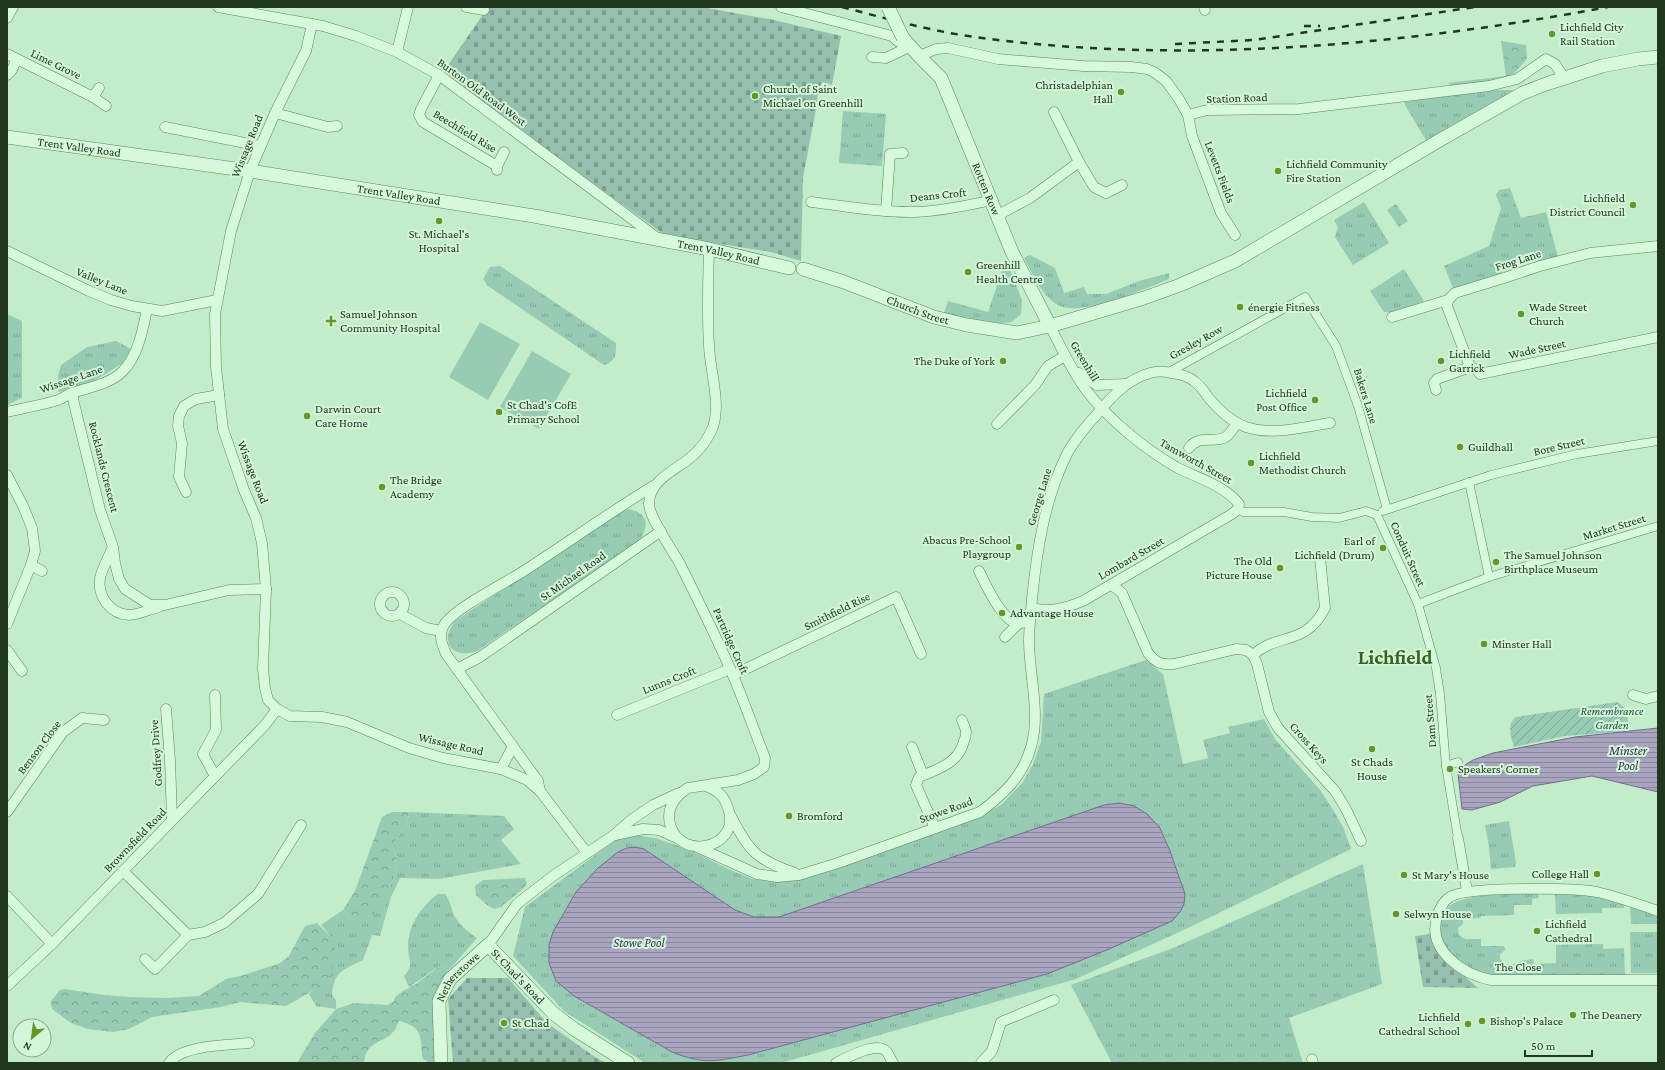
<svg xmlns="http://www.w3.org/2000/svg" width="1665" height="1070" viewBox="0 0 1665 1070" font-family="'Crimson Pro',serif">
<style>
.grass{fill:url(#grass-tufts)}
.forest{fill:url(#forest-crowns)}
.cemetery{fill:url(#cemetery-stones)}
.garden{fill:url(#garden-furrows)}
.pitch{fill:#97cbb4}
.water{fill:url(#water-rules);stroke:#736c8e}
.lines{fill:none;stroke-linecap:round;stroke-linejoin:round}
.pedestrian-casing{stroke:#5b875a;stroke-width:9}
.minor-casing{stroke:#5b875a;stroke-width:11}
.tertiary-casing{stroke:#5b875a;stroke-width:14}
.pedestrian{stroke:#d6f8db;stroke-width:8}
.minor{stroke:#d6f8db;stroke-width:10}
.tertiary{stroke:#d6f8db;stroke-width:13}
.rail{stroke:#20371e;stroke-width:2.5;stroke-dasharray:7 7;stroke-linecap:butt}
.tertiary-bridge-casing{stroke:#5b875a;stroke-width:14;stroke-linecap:butt}
.tertiary-bridge{stroke:#d6f8db;stroke-width:13}
.poi-dot{fill:#67952b;stroke:#d3f5d8;stroke-width:1.5}
.labels{text-anchor:middle;stroke-width:4;stroke-linejoin:round;paint-order:stroke}
.poi-label{font-size:12px;fill:#20371e;stroke:#d3f5d8;text-anchor:start}
.street-label{font-size:12px;fill:#20371e;stroke:#d3f5d8}
.park-label{font-size:12px;font-style:italic;fill:#255345;stroke:#d3f5d8}
.water-label{font-size:13px;font-style:italic;fill:#3d2e57;stroke:#d3f5d8}
.town-label{font-size:20px;font-weight:bold;fill:#36631e;stroke:#d3f5d8}
</style>
<defs>
<pattern id="grass-tufts" width="24" height="20" patternUnits="userSpaceOnUse"><rect width="24" height="20" fill="#97cbb4"/><path d="M3 7l-1-3M5 7V3M7 7l1-3M15 17l-1-3M17 17v-4M19 17l1-3" fill="none" stroke="#7ba692"/></pattern>
<pattern id="forest-crowns" width="20" height="18" patternUnits="userSpaceOnUse"><rect width="20" height="18" fill="#97cbb4"/><path d="M2 6a3 3 0 1 1 6 0M12 15a3 3 0 1 1 6 0" fill="none" stroke="#7ba692"/></pattern>
<pattern id="cemetery-stones" width="16" height="16" patternUnits="userSpaceOnUse"><rect width="16" height="16" fill="#96c0ae"/><path d="M2 7V4a2 2 0 0 1 4 0v3zM10 15v-3a2 2 0 0 1 4 0v3z" fill="#7a9d8d"/></pattern>
<pattern id="garden-furrows" width="10" height="10" patternUnits="userSpaceOnUse"><rect width="10" height="10" fill="#97cbb4"/><path d="M-1 1l2-2M0 10L10 0M9 11l2-2" fill="none" stroke="#7ba692"/></pattern>
<pattern id="water-rules" width="6" height="5" patternUnits="userSpaceOnUse"><rect width="6" height="5" fill="#a9a5c0"/><path d="M0 2.5h6" fill="none" stroke="#89879b"/></pattern>
</defs>
<rect width="100%" height="100%" fill="#c3edc9"/>
<g class="grass">
<polygon points="1488,90 1515,90 1426,140 1406,107 1404,102"/>
<polygon points="843,111 886,114 882,166 839,163"/>
<polygon points="1510,188 1521,218 1546,212 1559,261 1540,266 1534,251 1499,264 1504,278 1455,293 1444,266 1489,246 1501,208 1496,195 1499,190"/>
<polygon points="1364,202 1389,243 1353,265 1335,237 1338,227 1334,220"/>
<polygon points="1396,204 1408,221 1399,227 1387,210"/>
<path d="M 1030,255 L 1055,268 L 1064,293 L 1084,287 L 1087,294 L 1106,294 L 1139,281 L 1169,273 L 1169,279 C 1146,288 1081,318 1058,305 C 1041,295 1033,274 1024,258 Z"/>
<path d="M 1006,259 L 1022,300 L 1021,314 C 1018,316 1014,321 1011,322 C 994,326 961,317 944,313 L 948,301 L 988,312 Z"/>
<path d="M 500,266 L 616,343 C 616,355 616,361 604,365 L 488,286 L 483,279 L 490,267 Z"/>
<polygon points="1404,269 1424,301 1395,312 1384,312 1370,291"/>
<polygon points="7,314 22,321 22,398 7,405"/>
<polygon points="116,341 131,349 123,363 99,378 78,388 58,392 58,376 61,365 87,347"/>
<path d="M 628,509 C 649,513 650,527 638,542 L 477,651 C 452,660 439,642 455,621 L 617,513 Z"/>
<polygon points="1146,660 1163,674 1183,764 1208,758 1203,740 1230,733 1228,727 1264,719 1275,739 1320,790 1332,808 1343,827 1351,849 1190,927 1076,979 781,1063 645,1063 564,1011 513,956 525,907 617,839 633,835 655,838 691,850 728,869 753,879 782,882 806,878 847,863 978,818 1002,804 1023,782 1033,764 1041,742 1044,694"/>
<path d="M 409,812 L 504,816 L 514,829 L 501,840 L 521,864 L 439,879 L 400,878 L 391,897 L 380,936 L 372,935 L 363,960 C 343,970 334,971 332,995 L 336,1000 L 336,1009 L 316,1006 L 309,994 L 314,990 L 333,939 L 321,925 L 343,910 L 351,919 L 375,912 C 384,898 396,881 397,863 C 397,858 393,850 392,845 L 407,824 Z"/>
<polygon points="1509,821 1516,862 1515,867 1491,869 1489,848 1485,825"/>
<polygon points="1363,864 1382,984 1289,1018 1303,1063 1112,1063 1071,985 1173,948"/>
<path d="M 1538,893 L 1539,898 L 1532,899 L 1532,905 L 1514,905 L 1514,915 L 1481,916 L 1480,918 L 1463,919 L 1463,924 L 1458,928 L 1459,935 L 1465,939 L 1481,939 L 1481,946 L 1504,946 L 1505,950 L 1500,954 L 1500,959 L 1505,964 L 1517,964 L 1520,961 L 1533,959 L 1534,964 L 1556,963 L 1556,945 L 1603,944 L 1603,949 L 1624,948 L 1625,977 C 1593,977 1562,977 1530,977 C 1517,977 1503,979 1490,977 C 1466,973 1427,944 1442,916 C 1445,911 1448,906 1454,903 C 1471,894 1518,893 1538,893 Z"/>
<polygon points="1555,893 1592,896 1624,905 1624,908 1602,908 1602,913 1556,914"/>
<path d="M 438,894 L 445,894 C 450,900 451,908 454,915 C 459,925 468,932 477,938 L 448,971 L 446,966 L 441,965 L 409,987 L 404,976 C 415,964 408,960 408,947 C 408,926 421,906 438,894 Z"/>
<polygon points="1630,906 1658,917 1658,924 1631,924"/>
<polygon points="1630,932 1658,932 1658,973 1631,973"/>
</g>
<g class="forest">
<polygon points="1501,41 1526,45 1527,59 1509,79 1450,85 1448,83 1506,76"/>
<path d="M 392,812 L 409,812 L 407,824 L 392,845 C 393,850 397,857 397,863 C 397,874 383,906 374,913 C 367,918 359,919 351,919 L 343,910 L 355,891 L 382,817 Z"/>
<polygon points="525,878 527,883 524,888 501,907 494,909 487,905 476,895 475,886 483,880"/>
<polygon points="317,923 333,939 336,953 331,974 314,990 286,1006 240,1002 221,1007 152,1017 129,1029 113,1032 88,1029 71,1023 52,1009 51,1001 60,990 65,989 104,995 130,997 167,998 199,996 226,979 244,975 280,963 289,956 305,926"/>
<path d="M 441,965 L 446,966 L 448,971 L 441,984 L 435,1062 L 430,1063 L 423,1059 C 421,1052 422,1048 421,1042 C 420,1028 411,1024 399,1021 C 397,1024 396,1030 393,1032 C 383,1044 366,1040 364,1063 L 297,1063 L 315,1033 L 336,1009 L 354,1003 L 387,1005 L 393,1002 L 396,996 L 403,991 L 416,984 Z"/>
</g>
<g class="cemetery">
<polygon points="488,7 702,7 774,20 841,36 832,85 822,82 818,91 817,104 803,177 801,261 771,252 708,242 662,233 442,74"/>
<polygon points="1432,934 1444,958 1478,988 1423,987 1415,936"/>
<polygon points="467,978 508,978 547,1023 595,1057 607,1063 453,1063 448,999"/>
</g>
<path class="garden" d="M 1617,702 C 1629,708 1628,718 1628,731 L 1565,736 L 1514,747 C 1511,736 1506,725 1516,717 Z"/>
<g class="pitch">
<polygon points="480,322 520,344 488,400 449,377"/>
<polygon points="532,351 571,374 539,429 500,407"/>
</g>
<g class="water">
<polygon points="1658,728 1658,792 1592,776 1533,786 1500,802 1472,810 1462,809 1458,774 1465,765 1473,760 1493,753 1575,737"/>
<path d="M 1120,803 L 1134,806 L 1147,814 L 1160,828 L 1170,851 L 1185,894 L 1184,904 L 1180,912 L 1172,921 L 1109,949 L 1047,974 L 748,1055 C 716,1061 705,1065 672,1052 L 574,996 L 556,981 L 549,963 L 549,945 L 553,932 L 576,892 L 598,868 L 618,852 L 627,848 L 635,847 L 644,849 L 735,910 L 754,917 L 779,917 L 1104,805 Z"/>
</g>
<g class="lines">
<defs>
<g id="pedestrian">
<polyline points="1169,372 1305,297 1336,346 1358,406 1387,509"/>
<polyline points="1469,482 1489,577"/>
<polyline points="1238,509 1243,512 1284,512 1312,517 1339,518 1366,511 1377,515"/>
<polyline points="1383,511 1491,475 1577,454 1658,441"/>
<polyline points="1377,515 1418,604 1436,668 1440,694 1446,766 1458,838"/>
<polyline points="1418,604 1489,577 1658,526"/>
<polyline points="1446,766 1458,762"/>
</g>
<g id="minor">
<polyline points="218,7 323,26 356,36 397,52 439,75 660,240"/>
<polyline points="466,7 484,10"/>
<polyline points="781,7 892,36 899,42 909,45"/>
<polyline points="1204,7 1205,10"/>
<polyline points="7,18 13,7"/>
<polyline points="312,24 306,51 275,113 250,171 231,231 215,314 216,367 223,429 244,490 256,518 262,543 266,589 263,669 265,688 268,700 277,709 290,716 322,717 347,722 409,748 443,758 501,769 527,780 540,791"/>
<polyline points="397,52 408,7"/>
<polyline points="7,54 93,97 106,106"/>
<polyline points="919,56 936,49 948,48 998,59 1083,66 1131,67 1147,69 1154,72 1166,81 1179,99 1188,115 1192,136 1221,213 1235,235"/>
<polyline points="872,57 886,58 911,46"/>
<polyline points="7,75 12,70 16,60"/>
<polyline points="439,75 421,109 419,115 423,122 497,166"/>
<polyline points="93,97 99,88"/>
<polyline points="275,113 328,127 337,126"/>
<polyline points="1188,115 1207,110 1299,109 1489,86 1517,79 1546,59 1555,64 1564,78"/>
<polyline points="165,127 260,146"/>
<polyline points="1079,162 1094,187 1106,193 1122,185"/>
<polyline points="497,170 497,166 504,152"/>
<path d="M 811,202 C 845,206 881,213 915,212 C 941,211 966,206 992,200"/>
<polyline points="886,211 890,154 903,153"/>
<polyline points="998,215 1030,198 1079,162 1054,112"/>
<polyline points="7,251 89,291 111,300 132,306 162,311 217,300"/>
<polyline points="1448,300 1447,306 1470,367"/>
<polyline points="1392,317 1448,300 1455,293 1504,278 1540,266 1590,253 1658,246"/>
<polyline points="1079,373 1097,385 1126,384"/>
<polyline points="1436,390 1434,383 1437,379 1470,367 1477,370 1480,374 1658,337"/>
<polyline points="73,393 73,399 100,510 113,547 115,563 119,579 125,589 150,605 165,605 229,590 266,589"/>
<path d="M 7,412 C 24,408 42,405 58,400 C 63,398 67,395 72,393 C 89,387 109,385 123,371 C 138,356 143,329 147,309"/>
<polyline points="997,424 1035,385 1048,366 1065,356"/>
<path d="M 1189,448 C 1200,433 1217,445 1227,436 C 1231,433 1234,427 1237,423"/>
<polyline points="7,475 23,506 32,528 35,551 31,565 7,624"/>
<polyline points="186,492 179,477 182,443 178,426 179,416 184,406 196,399 219,395"/>
<path d="M 112,549 C 108,558 102,569 100,578 C 97,596 110,614 129,615 C 138,615 150,609 159,607"/>
<polyline points="31,565 42,571"/>
<path d="M 979,571 C 984,581 1008,637 1026,620 C 1028,618 1029,615 1031,612"/>
<path d="M 1112,585 L 1122,593 L 1148,653 C 1156,663 1161,665 1174,664 L 1236,649 L 1246,650 L 1253,655 L 1257,664 L 1269,712 L 1278,728 L 1335,791 L 1346,809 L 1361,841"/>
<circle cx="392" cy="604" r="12"/>
<path d="M 1032,608 C 1050,613 1066,608 1083,601 L 1232,514 L 1238,509 L 1239,504 C 1224,485 1197,478 1176,467 C 1145,449 1108,419 1086,390 C 1071,370 1061,347 1050,326"/>
<polyline points="400,614 426,628 441,631"/>
<polyline points="1005,637 1019,623"/>
<polyline points="7,650 22,671"/>
<path d="M 1253,655 C 1278,632 1305,647 1325,608 L 1320,558"/>
<polyline points="457,669 480,657 661,531"/>
<polyline points="733,675 896,597 921,654"/>
<polyline points="1633,695 1646,699 1658,696"/>
<polyline points="166,709 170,760 172,819"/>
<polyline points="617,715 730,669"/>
<polyline points="912,747 923,775"/>
<polyline points="501,769 513,746"/>
<polyline points="215,776 203,754 216,730 215,695"/>
<path d="M 706,786 C 719,791 724,796 728,808 C 743,851 672,863 669,817 C 669,804 677,795 688,788 L 738,780 L 754,774 L 764,767 L 765,758 C 754,730 744,701 732,673 C 716,636 698,600 680,564 C 673,551 648,516 649,503 C 650,480 674,471 690,458 C 700,450 708,439 713,427 C 721,403 710,370 709,346 C 707,314 708,282 709,249"/>
<polyline points="7,812 63,732 82,718 104,720"/>
<path d="M 731,816 C 749,852 757,860 795,873"/>
<path d="M 935,828 L 916,785 L 919,777 C 938,769 959,763 964,741 C 965,739 966,735 966,732 C 966,728 963,724 962,720"/>
<polyline points="615,835 643,829 659,830 679,839"/>
<polyline points="1458,838 1467,891"/>
<path d="M 697,847 L 757,874 L 777,877 L 799,875 L 838,863 L 980,812 C 1004,794 1023,776 1031,747 C 1041,713 1029,675 1029,641 C 1029,627 1031,613 1032,599 C 1037,549 1045,497 1068,452 C 1076,438 1087,425 1098,413 C 1112,396 1128,379 1150,373 C 1157,371 1164,371 1171,373 C 1179,374 1188,376 1194,381 C 1200,385 1204,391 1208,397 C 1219,410 1230,421 1246,427 C 1272,436 1303,427 1330,423"/>
<path d="M 587,853 L 540,791 L 538,781 L 446,654 C 442,644 438,635 444,625 C 454,609 501,585 519,574 C 565,545 608,513 655,485"/>
<polyline points="123,871 188,935 205,932 224,923 258,894 301,825"/>
<polyline points="7,896 52,944"/>
<path d="M 1658,911 C 1638,904 1618,897 1597,892 C 1575,888 1467,886 1450,897 C 1443,901 1439,910 1437,917 C 1427,950 1462,974 1491,980 L 1658,980"/>
<polyline points="488,945 517,904 527,896 553,876 614,835 631,820 653,805 679,793"/>
<polyline points="145,959 155,969 188,935"/>
<polyline points="7,986 52,944 265,725 277,709"/>
<polyline points="1312,1059 1313,1063"/>
<path d="M 169,1063 C 181,1045 228,1045 249,1043"/>
<path d="M 836,1063 C 847,1058 877,1040 887,1052 C 889,1055 891,1060 893,1063"/>
<polyline points="981,1063 992,1051 1001,1022 1054,1000"/>
</g>
<g id="tertiary">
<path id="s1" d="M 903,38 L 919,56 L 941,78 L 1012,252 L 1050,326"/>
<path id="s2" d="M 7,137 L 250,171 L 534,216 L 709,249 L 789,268"/>
<path id="s3" d="M 803,269 L 844,282 L 934,317 L 967,325 L 1017,333 L 1050,326 L 1144,298 L 1180,285 L 1235,261 L 1440,140 L 1523,93 L 1546,84 L 1602,66 L 1638,59 L 1658,57"/>
<path id="s4" d="M 441,1063 L 439,1001 L 450,979 L 488,945 L 553,1013 L 574,1029 L 628,1063"/>
</g>
</defs>
<use href="#pedestrian" class="pedestrian-casing"/>
<use href="#minor" class="minor-casing"/>
<use href="#tertiary" class="tertiary-casing"/>
<use href="#pedestrian" class="pedestrian"/>
<use href="#minor" class="minor"/>
<use href="#tertiary" class="tertiary"/>
<g class="rail">
<path d="M 842,7 C 888,19 934,32 982,38 C 1188,65 1404,45 1608,7"/>
<polyline points="1304,26 1320,26"/>
<polyline points="1175,44 1254,40 1475,7"/>
</g>
<defs>
<polyline id="tertiary-bridge" points="888,7 903,38"/>
</defs>
<use href="#tertiary-bridge" class="tertiary-bridge-casing"/>
<use href="#tertiary-bridge" class="tertiary-bridge"/>
</g>
<g class="poi-dot">
<circle cx="1552" cy="34" r="4"/>
<circle cx="1121" cy="92" r="4"/>
<circle cx="755" cy="96" r="4"/>
<circle cx="1278" cy="171" r="4"/>
<circle cx="1633" cy="205" r="4"/>
<circle cx="439" cy="221" r="4"/>
<circle cx="968" cy="272" r="4"/>
<circle cx="1240" cy="307" r="4"/>
<circle cx="1521" cy="314" r="4"/>
<path d="M329 315h4v4h4v4h-4v4h-4v-4h-4v-4h4z"/>
<circle cx="1003" cy="361" r="4"/>
<circle cx="1441" cy="361" r="4"/>
<circle cx="1315" cy="400" r="4"/>
<circle cx="499" cy="412" r="4"/>
<circle cx="307" cy="416" r="4"/>
<circle cx="1460" cy="447" r="4"/>
<circle cx="1251" cy="463" r="4"/>
<circle cx="382" cy="487" r="4"/>
<circle cx="1019" cy="547" r="4"/>
<circle cx="1383" cy="548" r="4"/>
<circle cx="1496" cy="562" r="4"/>
<circle cx="1280" cy="568" r="4"/>
<circle cx="1002" cy="613" r="4"/>
<circle cx="1484" cy="644" r="4"/>
<circle cx="1372" cy="749" r="4"/>
<circle cx="1450" cy="769" r="4"/>
<circle cx="789" cy="816" r="4"/>
<circle cx="1597" cy="874" r="4"/>
<circle cx="1404" cy="875" r="4"/>
<circle cx="1396" cy="914" r="4"/>
<circle cx="1537" cy="931" r="4"/>
<circle cx="1573" cy="1015" r="4"/>
<circle cx="1482" cy="1021" r="4"/>
<circle cx="504" cy="1023" r="4"/>
<circle cx="1468" cy="1024" r="4"/>
</g>
<g class="labels">
<g class="poi-label">
<text x="1560" y="31">Lichfield City<tspan x="1560" dy="14">Rail Station</tspan></text>
<text x="1113" y="89" text-anchor="end">Christadelphian<tspan x="1113" dy="14">Hall</tspan></text>
<text x="763" y="93">Church of Saint<tspan x="763" dy="14">Michael on Greenhill</tspan></text>
<text x="1286" y="168">Lichfield Community<tspan x="1286" dy="14">Fire Station</tspan></text>
<text x="1625" y="202" text-anchor="end">Lichfield<tspan x="1625" dy="14">District Council</tspan></text>
<text x="439" y="238" text-anchor="middle">St. Michael's<tspan x="439" dy="14">Hospital</tspan></text>
<text x="976" y="269">Greenhill<tspan x="976" dy="14">Health Centre</tspan></text>
<text x="1248" y="311">énergie Fitness</text>
<text x="1529" y="311">Wade Street<tspan x="1529" dy="14">Church</tspan></text>
<text x="340" y="318">Samuel Johnson<tspan x="340" dy="14">Community Hospital</tspan></text>
<text x="1449" y="358">Lichfield<tspan x="1449" dy="14">Garrick</tspan></text>
<text x="995" y="365" text-anchor="end">The Duke of York</text>
<text x="1307" y="397" text-anchor="end">Lichfield<tspan x="1307" dy="14">Post Office</tspan></text>
<text x="507" y="409">St Chad's CofE<tspan x="507" dy="14">Primary School</tspan></text>
<text x="315" y="413">Darwin Court<tspan x="315" dy="14">Care Home</tspan></text>
<text x="1468" y="451">Guildhall</text>
<text x="1259" y="460">Lichfield<tspan x="1259" dy="14">Methodist Church</tspan></text>
<text x="390" y="484">The Bridge<tspan x="390" dy="14">Academy</tspan></text>
<text x="1011" y="544" text-anchor="end">Abacus Pre-School<tspan x="1011" dy="14">Playgroup</tspan></text>
<text x="1375" y="545" text-anchor="end">Earl of<tspan x="1375" dy="14">Lichfield (Drum)</tspan></text>
<text x="1504" y="559">The Samuel Johnson<tspan x="1504" dy="14">Birthplace Museum</tspan></text>
<text x="1272" y="565" text-anchor="end">The Old<tspan x="1272" dy="14">Picture House</tspan></text>
<text x="1010" y="617">Advantage House</text>
<text x="1492" y="648">Minster Hall</text>
<text x="1372" y="766" text-anchor="middle">St Chads<tspan x="1372" dy="14">House</tspan></text>
<text x="1458" y="773">Speakers' Corner</text>
<text x="797" y="820">Bromford</text>
<text x="1589" y="878" text-anchor="end">College Hall</text>
<text x="1412" y="879">St Mary's House</text>
<text x="1404" y="918">Selwyn House</text>
<text x="1545" y="928">Lichfield<tspan x="1545" dy="14">Cathedral</tspan></text>
<text x="1581" y="1019">The Deanery</text>
<text x="1460" y="1021" text-anchor="end">Lichfield<tspan x="1460" dy="14">Cathedral School</tspan></text>
<text x="1490" y="1025">Bishop's Palace</text>
<text x="512" y="1027">St Chad</text>
</g>
<g class="street-label">
<text transform="translate(56 64) rotate(26)" y="4">Lime Grove</text>
<text transform="translate(482 92) rotate(36)" y="4">Burton Old Road West</text>
<text transform="translate(1237 98) rotate(-2)" y="4">Station Road</text>
<text transform="translate(465 131) rotate(31)" y="4">Beechfield Rise</text>
<text transform="translate(247 146) rotate(-68)" y="4">Wissage Road</text>
<text dy="4" stroke="none"><textPath href="#s2" startOffset="73">Trent Valley Road</textPath></text>
<text transform="translate(1220 172) rotate(69)" y="4">Levetts Fields</text>
<text dy="4" stroke="none"><textPath href="#s1" startOffset="175">Rotten Row</textPath></text>
<text dy="4" stroke="none"><textPath href="#s2" startOffset="396">Trent Valley Road</textPath></text>
<text transform="translate(938 195) rotate(-6)" y="4">Deans Croft</text>
<text dy="4" stroke="none"><textPath href="#s2" startOffset="721">Trent Valley Road</textPath></text>
<text transform="translate(1518 260) rotate(-18)" y="4">Frog Lane</text>
<text transform="translate(102 281) rotate(22)" y="4">Valley Lane</text>
<text dy="4" stroke="none"><textPath href="#s3" startOffset="122">Church Street</textPath></text>
<text transform="translate(1196 342) rotate(-29)" y="4">Gresley Row</text>
<text transform="translate(1537 349) rotate(-12)" y="4">Wade Street</text>
<text transform="translate(1085 361) rotate(59)" y="4">Greenhill</text>
<text transform="translate(71 379) rotate(-19)" y="4">Wissage Lane</text>
<text transform="translate(1366 396) rotate(73)" y="4">Bakers Lane</text>
<text transform="translate(1559 446) rotate(-13)" y="4">Bore Street</text>
<text transform="translate(1196 461) rotate(29)" y="4">Tamworth Street</text>
<text transform="translate(104 467) rotate(76)" y="4">Rocklands Crescent</text>
<text transform="translate(253 472) rotate(69)" y="4">Wissage Road</text>
<text transform="translate(1039 497) rotate(-73)" y="4">George Lane</text>
<text transform="translate(1614 527) rotate(-17)" y="4">Market Street</text>
<text transform="translate(1408 554) rotate(66)" y="4">Conduit Street</text>
<text transform="translate(1131 558) rotate(-30)" y="4">Lombard Street</text>
<text transform="translate(573 576) rotate(-35)" y="4">St Michael Road</text>
<text transform="translate(837 611) rotate(-26)" y="4">Smithfield Rise</text>
<text transform="translate(731 641) rotate(66)" y="4">Partridge Croft</text>
<text transform="translate(669 680) rotate(-22)" y="4">Lunns Croft</text>
<text transform="translate(1430 721) rotate(-95)" y="4">Dam Street</text>
<text transform="translate(1309 743) rotate(48)" y="4">Cross Keys</text>
<text transform="translate(451 744) rotate(13)" y="4">Wissage Road</text>
<text transform="translate(39 747) rotate(-53)" y="4">Benson Close</text>
<text transform="translate(156 753) rotate(-94)" y="4">Godfrey Drive</text>
<text transform="translate(946 810) rotate(-20)" y="4">Stowe Road</text>
<text transform="translate(135 840) rotate(-46)" y="4">Brownsfield Road</text>
<text x="1518" y="971">The Close</text>
<text dy="4" stroke="none"><textPath href="#s4" startOffset="181">St Chad's Road</textPath></text>
<text dy="4" stroke="none"><textPath href="#s4" startOffset="93">Netherstowe</textPath></text>
</g>
<g class="park-label">
<text x="1612" y="715">Remembrance<tspan x="1612" dy="14">Garden</tspan></text>
</g>
<g class="water-label">
<text x="1628" y="755">Minster<tspan x="1628" dy="15">Pool</tspan></text>
<text x="639" y="947">Stowe Pool</text>
</g>
<g class="town-label">
<text x="1395" y="664">Lichfield</text>
</g>
</g>
<rect width="1665" height="1070" fill="none" stroke="#20371e" stroke-width="16"/>
<g transform="translate(32 1038) rotate(209)"><circle r="19" fill="#d3f5d8" stroke="#8ba98e"/>
<path d="M0-3L7 15L0 10L-7 15Z" fill="#67952b"/>
<text y="-6" font-size="11" font-weight="bold" text-anchor="middle" fill="#20371e">N</text>
</g>
<path d="M1525 1050v6h67v-6" fill="none" stroke="#20371e" stroke-width="2"/>
<text x="1531" y="1050" font-size="12" fill="#20371e" stroke="#d3f5d8" stroke-width="3" paint-order="stroke">50 m</text>
</svg>
